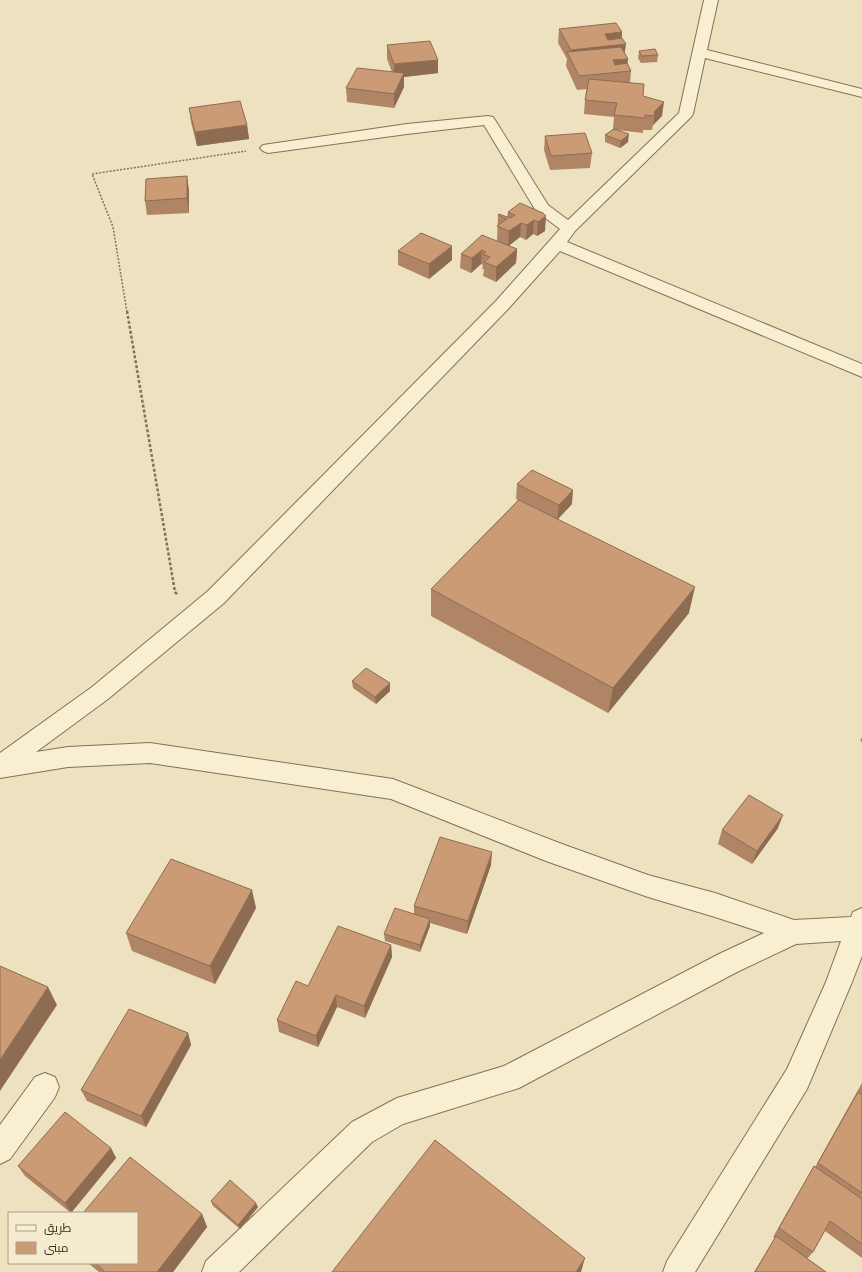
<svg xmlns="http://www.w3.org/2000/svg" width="862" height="1272" viewBox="0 0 862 1272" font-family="'Times New Roman',Cairo,serif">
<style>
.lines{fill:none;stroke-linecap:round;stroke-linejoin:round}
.minor-casing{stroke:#857158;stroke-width:2}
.path-far1{stroke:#857158;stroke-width:1.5;stroke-dasharray:2 1.5;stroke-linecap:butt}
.path{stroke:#857158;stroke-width:2.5;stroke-dasharray:3 2;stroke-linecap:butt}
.minor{fill:#f8eed2;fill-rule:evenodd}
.wall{fill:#af8565}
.shaded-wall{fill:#8e6c52}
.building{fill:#cb9b75;stroke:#8e6c52}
</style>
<rect width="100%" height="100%" fill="#ede1bf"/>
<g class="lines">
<defs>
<g id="minor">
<polygon points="704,0 718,0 707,50 862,89 862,97 705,58 693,114 691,117 575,231 567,242 862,364 862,377 560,251 508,309 224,603 108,699 36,752 68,747 150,743 393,779 562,844 648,875 715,893 794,920 851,917 853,912 862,908 862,956 852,982 807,1089 695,1272 663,1272 667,1261 787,1069 826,982 841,941 796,944 737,972 519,1088 403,1124 372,1142 239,1272 202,1272 206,1261 352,1122 397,1098 504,1066 719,954 764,933 715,917 648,897 546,861 391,799 150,763 68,767 0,778 0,753 92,687 208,591 496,301 560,229 536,211 484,125 407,134 268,153 263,151 260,148 263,145 407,124 488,116 493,117 495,120 548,205 568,220 679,113"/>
<polygon points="45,1073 55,1077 59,1087 55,1097 10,1159 0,1164 0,1125 35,1077"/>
</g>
</defs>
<use href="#minor" class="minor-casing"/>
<polyline class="path-far1" points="127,312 113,227 92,174 246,151"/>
<polyline class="path" points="127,311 175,592 178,595"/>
<use href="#minor" class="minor"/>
</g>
<g class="wall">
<polygon points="559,29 622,32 622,38 625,54 627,64 631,71 630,83 662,116 653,125 652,130 643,130 643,133 617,130 628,142 620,148 605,142 605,135 613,129 614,117 584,114 585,100 587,89 577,90 566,66 567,59 558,43"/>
<polygon points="387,45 438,73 404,77 404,87 394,108 347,102 346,88 392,72 387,59"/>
<polygon points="639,51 658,55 657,62 641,63 638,58"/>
<polygon points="189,108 247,125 249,139 197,146 191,122"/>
<polygon points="545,136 592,153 590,168 550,170 544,150"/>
<polygon points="187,176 189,191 189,213 147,215 145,201"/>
<polygon points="508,212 543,213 545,231 537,236 533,234 526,240 520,237 509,246 517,249 516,263 496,282 483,276 484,269 482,269 483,265 481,264 471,273 460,268 461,254 497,241 498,215 507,217"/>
<polygon points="398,251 452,260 429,279 398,265"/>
<polygon points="517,484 572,504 558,519 689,613 608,713 431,616 431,589 518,500 516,499"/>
<polygon points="352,681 390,683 390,691 376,704 353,688"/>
<polygon points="862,737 862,742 860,741"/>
<polygon points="778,828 752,864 718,844 722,830"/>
<polygon points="491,865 467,934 430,923 430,926 420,952 385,941 384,934 414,914 414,906"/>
<polygon points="256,908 215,984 132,951 126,933"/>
<polygon points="391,945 392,957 365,1018 337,1007 318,1047 279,1032 277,1020 308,986"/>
<polygon points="188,1033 191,1045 146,1127 87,1101 81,1090"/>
<polygon points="862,1083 862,1258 825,1231 813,1252 807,1259 826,1272 754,1272 775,1238 773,1237 808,1176 814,1166 815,1167"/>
<polygon points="111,1148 116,1158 71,1213 25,1176 18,1166"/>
<polygon points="211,1201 258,1207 240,1229 213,1206"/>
<polygon points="202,1214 207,1227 173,1272 99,1272 88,1263 137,1263"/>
</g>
<g class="shaded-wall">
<polygon points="622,32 621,45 626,44 624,58 570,59 571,50 605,34"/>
<polygon points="628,59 627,71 611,73 613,60"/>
<polygon points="438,60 438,73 404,77 404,87 394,108 394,64"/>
<polygon points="664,102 662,116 653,125 655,111"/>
<polygon points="247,125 249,139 197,146 195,132"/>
<polygon points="629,134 628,142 620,148 621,141"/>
<polygon points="187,176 189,191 189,213 187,198"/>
<polygon points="546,216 545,231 537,236 538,222"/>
<polygon points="534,220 533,234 526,240 527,225"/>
<polygon points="521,223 520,237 508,246 509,231"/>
<polygon points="452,246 452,260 429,279 429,264"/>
<polygon points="517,249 516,263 496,282 496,267"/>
<polygon points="482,250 481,264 471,273 472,258"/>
<polygon points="573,490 572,504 557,520 559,505"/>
<polygon points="695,587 689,613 608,713 613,688"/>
<polygon points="390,683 390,691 376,704 375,697"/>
<polygon points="783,815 778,828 752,864 757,851"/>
<polygon points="492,852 491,865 467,934 468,921"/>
<polygon points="252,890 256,908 215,984 210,966"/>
<polygon points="430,919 430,926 420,952 420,945"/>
<polygon points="391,945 392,957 365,1018 364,1006"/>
<polygon points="48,987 57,1005 0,1091 0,1060"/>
<polygon points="336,995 337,1007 318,1047 316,1036"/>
<polygon points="188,1033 191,1045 146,1127 141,1116"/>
<polygon points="111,1148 116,1158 71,1213 65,1203"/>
<polygon points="256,1203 258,1207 240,1229 238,1225"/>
<polygon points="202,1214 207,1227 173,1272 157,1272"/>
<polygon points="585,1258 581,1272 576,1272"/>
</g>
<g class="building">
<polygon points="616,23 622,32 605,34 608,40 622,38 626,44 571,50 559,29"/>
<polygon points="430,41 438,60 394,64 387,45"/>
<polygon points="621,47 628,59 613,60 615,65 627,63 631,71 579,76 567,52"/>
<polygon points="655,49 658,55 642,56 639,51"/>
<polygon points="357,68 404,73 394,94 346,88"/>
<polygon points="589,79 644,84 643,96 664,102 655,111 654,116 645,115 645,118 614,115 617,103 585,100"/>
<polygon points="240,101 247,125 195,132 189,108"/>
<polygon points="614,129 629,134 621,141 605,135"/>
<polygon points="585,133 592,153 551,156 545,136"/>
<polygon points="187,176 187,198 145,201 146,179"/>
<polygon points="520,203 543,213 546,216 538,222 534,220 527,225 521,223 509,231 497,226 507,219 498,215 499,214 510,218 515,215 508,212"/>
<polygon points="421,233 452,246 429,264 398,251"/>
<polygon points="482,235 517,249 496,267 484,262 490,257 483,254 486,252 482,250 472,258 461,254"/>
<polygon points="532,470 573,490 559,505 517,484"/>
<polygon points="519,500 695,587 613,688 431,589"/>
<polygon points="366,668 390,683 375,697 352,681"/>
<polygon points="749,795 783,815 757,851 722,830"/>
<polygon points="440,837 492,852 468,921 414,906"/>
<polygon points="171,859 252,890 210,966 126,933"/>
<polygon points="395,908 430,919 420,945 384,934"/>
<polygon points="338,926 391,945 364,1006 336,995 316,1036 277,1020 296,981 308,986"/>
<polygon points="0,966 48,987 0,1060"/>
<polygon points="129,1009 188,1033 141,1116 81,1090"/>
<polygon points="858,1092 862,1095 862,1193 818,1163"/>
<polygon points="65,1112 111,1148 65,1203 18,1166"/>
<polygon points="435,1140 585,1258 576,1272 332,1272"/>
<polygon points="130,1157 202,1214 157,1272 105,1272 95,1263 137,1263 137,1213 83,1213"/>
<polygon points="814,1166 862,1199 862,1244 830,1221 813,1252 779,1228"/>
<polygon points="230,1180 256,1203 238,1225 211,1201"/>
<polygon points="776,1236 826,1272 755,1272"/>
</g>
<rect x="8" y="1212" width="130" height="52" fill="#f5ebce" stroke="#a89d87"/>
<rect x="16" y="1225" width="20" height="6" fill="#f8eed2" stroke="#a89d87"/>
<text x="44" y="1232" font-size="12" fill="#35291c">طريق</text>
<rect x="16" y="1242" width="20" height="12" fill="#cb9b75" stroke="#a89d87"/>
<text x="44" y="1252" font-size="12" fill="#35291c">مبنى</text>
</svg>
